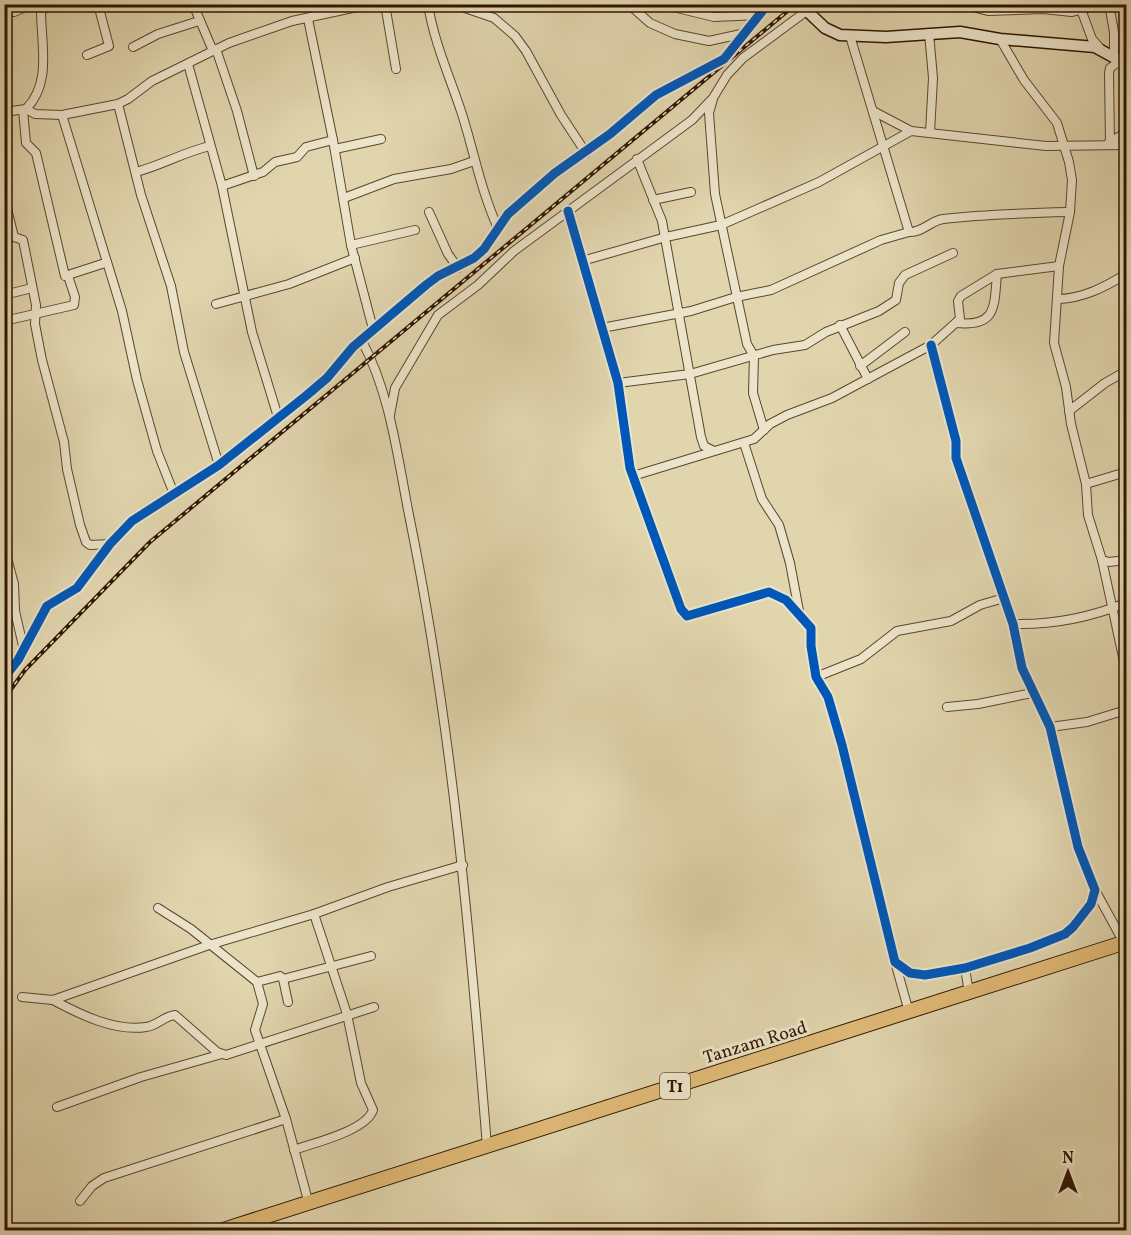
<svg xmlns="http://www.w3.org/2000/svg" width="1131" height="1235" viewBox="0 0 1131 1235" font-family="Vollkorn,serif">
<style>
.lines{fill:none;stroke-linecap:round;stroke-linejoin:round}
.street-casing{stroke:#5c452c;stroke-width:10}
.secondary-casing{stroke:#301500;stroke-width:13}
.highway-casing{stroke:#301500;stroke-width:16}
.street{stroke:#ece4ca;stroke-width:8}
.secondary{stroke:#ece4ca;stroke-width:10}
.highway{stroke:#e0ba77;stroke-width:14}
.rail-casing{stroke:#301500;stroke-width:4}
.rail{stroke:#ece4ca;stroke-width:1.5;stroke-dasharray:4.5;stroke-linecap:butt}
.cycleway-casing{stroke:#ece4ca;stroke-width:13}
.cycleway{stroke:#0057b8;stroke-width:9}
.labels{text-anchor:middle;stroke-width:6;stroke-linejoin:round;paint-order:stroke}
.shield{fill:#ece4ca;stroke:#68533d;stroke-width:1.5}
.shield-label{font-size:16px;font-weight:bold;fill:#301500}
.street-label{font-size:18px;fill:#301500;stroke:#ece4ca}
</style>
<rect width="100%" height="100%" fill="#e1d5ae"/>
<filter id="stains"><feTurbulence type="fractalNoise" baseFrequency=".00333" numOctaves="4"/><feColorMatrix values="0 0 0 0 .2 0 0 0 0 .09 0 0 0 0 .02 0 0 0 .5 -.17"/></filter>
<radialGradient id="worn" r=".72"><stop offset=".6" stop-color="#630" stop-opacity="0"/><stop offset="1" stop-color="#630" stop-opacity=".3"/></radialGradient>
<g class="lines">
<defs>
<g id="street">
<polyline points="193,4 213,51"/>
<polyline points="385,4 396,69"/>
<path d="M 428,4 C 434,43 450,77 462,114 C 474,152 481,191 498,228"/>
<polyline points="453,4 494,18 515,36 526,51 561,115 586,153"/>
<polyline points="625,4 638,8 648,5 673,7 714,17 760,15"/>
<polyline points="961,4 988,11 1043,9 1072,12 1102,4"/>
<polyline points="1079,4 1092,39 1100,48"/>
<polyline points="1109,4 1114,32 1114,58"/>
<polyline points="633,8 650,23 675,34 709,41 741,34"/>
<polyline points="41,11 53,4"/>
<polyline points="4,12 14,12 32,4"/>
<polyline points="308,19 333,140 351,245 373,329"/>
<polyline points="929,33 933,78 930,133"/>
<polyline points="1000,39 1024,80 1057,123 1069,162 1072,180 1070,212 1059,266 1054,343 1066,387 1071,424 1086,484 1088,515 1102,560 1109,562 1126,560"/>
<polyline points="133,47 158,34 199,21"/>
<polyline points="216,49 237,111 254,176"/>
<polyline points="87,55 109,46 98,4"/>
<polyline points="188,64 222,186 252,332 278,417"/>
<polyline points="713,99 709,113 715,194 747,344 754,356 753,393 764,430"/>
<polyline points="118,104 141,195 171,286 184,352 219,465"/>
<path d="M 26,109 C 52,83 41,44 41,11 L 37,4"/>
<polyline points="23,110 26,143 36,153 65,276 105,263"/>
<polyline points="873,111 911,131 1046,146 1126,145"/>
<polyline points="4,112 26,109 35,114 62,115 118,104 128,99 152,81 229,43 292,21 371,4"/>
<polyline points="62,115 122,311 137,380 157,451 174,494"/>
<polyline points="1109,142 1126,133"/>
<polyline points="1110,145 1109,73 1110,68 1120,61"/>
<polyline points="335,149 381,139"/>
<polyline points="637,159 662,221 701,437 704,446 712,450"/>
<path d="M 136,172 C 162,165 184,152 210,146"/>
<polyline points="222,186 263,172 275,162 297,157 306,147 333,140"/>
<polyline points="4,197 14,237 23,240 36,305 35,324 42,360 64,442 67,469 80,525 86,542 90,545 110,544"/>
<polyline points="344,198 394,179 451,169 474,161"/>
<polyline points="653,200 691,192"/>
<polyline points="568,211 618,383 630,468 681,609 687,616 769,592 786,600 811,628 811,646 816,677 828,697 842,745 895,962 910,973 925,975 965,968 1030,948 1065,934 1073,927 1091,904 1095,890 1078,847 1050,727 1022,668 1013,624 956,458 956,441 931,345"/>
<polyline points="429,212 448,254 458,268"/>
<path d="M 909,232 C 922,233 930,221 943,219 C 985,214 1028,213 1070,212"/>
<polyline points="351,245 415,230"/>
<polyline points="582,261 666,237 721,225 819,182 911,131"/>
<polyline points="4,295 32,288"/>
<path d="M 1057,299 C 1082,299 1105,287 1126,274"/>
<polyline points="216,304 289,284 355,258"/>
<polyline points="4,321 74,305 75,297 68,276"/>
<path d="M 956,323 C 997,327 994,307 997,274"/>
<polyline points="840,325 868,379"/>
<polyline points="602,328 691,311 736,297 771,290 881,240 909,232 850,36"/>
<path d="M 362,341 C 391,395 398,461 410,520 C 452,727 470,936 487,1146"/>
<polyline points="860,366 905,332"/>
<polyline points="618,383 690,374 773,350 805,345 826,332 879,311 896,300 899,283 905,275 953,253"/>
<polyline points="1069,411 1105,383 1126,371"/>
<polyline points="390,415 395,388 438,315 478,285 514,251 692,120 713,98 727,75 743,58 816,4"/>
<polyline points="744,443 762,499 779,525 790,563 799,611"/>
<polyline points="633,476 754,439 770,424 787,415 832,398 931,345 960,319 958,301 961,296 997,274 1059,266"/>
<polyline points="1086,484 1126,472"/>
<polyline points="4,547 14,584 15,611 23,646"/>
<polyline points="1102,560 1126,671"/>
<path d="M 1013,624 C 1051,625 1091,617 1126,603"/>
<polyline points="4,662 18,660"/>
<polyline points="816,677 861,659 897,631 951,621 980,605 1004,598"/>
<polyline points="4,678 18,660 47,606 77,588 110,544 132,521 219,465 307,395 327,378 353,347 426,285 438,276 474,258 484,249 508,214 555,173 610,134 656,95 724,59 768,4"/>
<polyline points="947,707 978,704 1032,693"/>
<polyline points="1050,727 1087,722 1126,710"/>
<polyline points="1095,890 1124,943"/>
<polyline points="158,908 191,929 257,982 263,1004 255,1030 286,1119 309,1204"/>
<polyline points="895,962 909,1012"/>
<polyline points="965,968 969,993"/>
<polyline points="283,979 371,956"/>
<polyline points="257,982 280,976 283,979 288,1002"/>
<polyline points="22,997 53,1000 209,945 314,914 388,887 463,865"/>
<path d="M 53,1000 C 79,1014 115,1032 146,1027 C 157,1026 164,1016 175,1015 L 217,1052 L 226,1055 L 374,1007"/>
<polyline points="57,1107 141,1077 222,1054"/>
<path d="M 294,1150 C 313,1143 366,1131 373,1110 L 361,1083 L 347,1014 L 314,914"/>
<polyline points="80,1201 92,1186 104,1178 286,1119"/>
</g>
<polyline id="secondary" points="795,4 806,10 825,28 840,35 886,37 960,32 1000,39 1095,47 1126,64"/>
<polyline id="highway" points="223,1230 1126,942"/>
</defs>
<use href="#street" class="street-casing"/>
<use href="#secondary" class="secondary-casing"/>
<use href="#highway" class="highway-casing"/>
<use href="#street" class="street"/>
<use href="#secondary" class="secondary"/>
<use href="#highway" class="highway"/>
<defs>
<polyline id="rail" points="4,699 25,670 150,542 796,4"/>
</defs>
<use href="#rail" class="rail-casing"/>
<use href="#rail" class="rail"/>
<defs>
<g id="cycleway">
<polyline points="568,211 618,383 630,468 681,609 687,616 769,592 786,600 811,628 811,646 816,677 828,697 842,745 895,962 910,973 925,975 965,968 1030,948 1065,934 1073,927 1091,904 1095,890 1078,847 1050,727 1022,668 1013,624 956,458 956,441 931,345"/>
<polyline points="4,678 18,660 47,606 77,588 110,544 132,521 219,465 307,395 327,378 353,347 426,285 438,276 474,258 484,249 508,214 555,173 610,134 656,95 724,59 768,4"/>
</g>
</defs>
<use href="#cycleway" class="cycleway-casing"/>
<use href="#cycleway" class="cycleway"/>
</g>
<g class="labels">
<rect class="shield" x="660" y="1073" width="30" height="26" rx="4.5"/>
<g class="shield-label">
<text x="675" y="1092">T1</text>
</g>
<g class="street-label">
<text transform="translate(755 1042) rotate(-17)" y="6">Tanzam Road</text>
</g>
</g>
<rect width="1131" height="1235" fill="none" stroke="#e1d5ae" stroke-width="24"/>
<rect x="6" y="6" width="1119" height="1223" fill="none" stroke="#301500" stroke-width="3"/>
<rect x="12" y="12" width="1107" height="1211" fill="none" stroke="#301500" stroke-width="1.5"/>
<g transform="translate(1068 1172)" stroke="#ece4ca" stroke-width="4.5" paint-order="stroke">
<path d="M0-4.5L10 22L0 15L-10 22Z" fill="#301500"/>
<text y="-9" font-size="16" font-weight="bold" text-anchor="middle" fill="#301500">N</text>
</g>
<rect width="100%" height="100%" filter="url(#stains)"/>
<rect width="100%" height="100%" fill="url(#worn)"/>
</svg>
